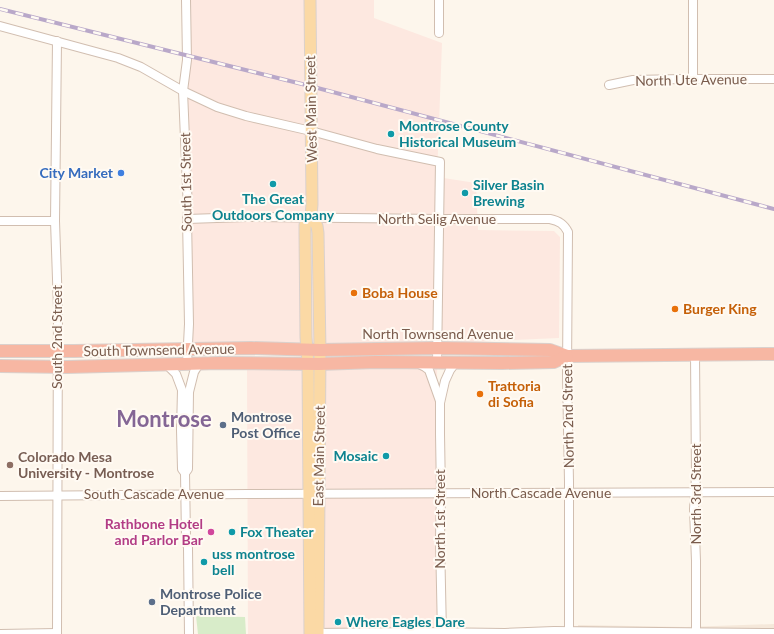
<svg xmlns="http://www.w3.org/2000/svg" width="774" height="634" viewBox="0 0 774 634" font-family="Lato,sans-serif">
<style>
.residential{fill:#f5e8da}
.commercial{fill:#fde8e0}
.green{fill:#d8ecc9}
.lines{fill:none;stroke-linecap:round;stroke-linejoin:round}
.minor-casing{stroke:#d1beb0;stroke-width:10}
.major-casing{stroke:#dad1cd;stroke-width:13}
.highway-casing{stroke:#dad1cd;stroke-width:14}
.minor{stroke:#fff;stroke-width:8}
.major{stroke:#fbd9a5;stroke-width:11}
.highway{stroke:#f7b7a3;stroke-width:12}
.rail-casing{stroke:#b9a8c9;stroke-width:4}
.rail{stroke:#fffaf3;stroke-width:2.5;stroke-dasharray:8;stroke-linecap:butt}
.culture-dot{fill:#0f9aa8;stroke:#fffaf3;stroke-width:1.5}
.shop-dot{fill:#3f7fe0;stroke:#fffaf3;stroke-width:1.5}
.food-dot{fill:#e8710a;stroke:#fffaf3;stroke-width:1.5}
.service-dot{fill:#5c6f8a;stroke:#fffaf3;stroke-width:1.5}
.education-dot{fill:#8d6e63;stroke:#fffaf3;stroke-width:1.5}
.hotel-dot{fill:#d1479c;stroke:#fffaf3;stroke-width:1.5}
.labels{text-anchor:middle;stroke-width:4;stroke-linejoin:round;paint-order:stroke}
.street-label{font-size:14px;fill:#7a5c4d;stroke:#fffaf3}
.culture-label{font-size:14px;font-weight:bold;fill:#0d838f;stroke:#fffaf3;text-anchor:start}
.shop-label{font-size:14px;font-weight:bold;fill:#366cbe;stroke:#fffaf3;text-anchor:end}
.food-label{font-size:14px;font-weight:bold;fill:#c56008;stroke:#fffaf3;text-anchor:start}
.service-label{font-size:14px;font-weight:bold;fill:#4e5e75;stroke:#fffaf3;text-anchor:start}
.education-label{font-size:14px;font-weight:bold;fill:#785e54;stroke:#fffaf3;text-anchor:start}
.hotel-label{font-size:14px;font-weight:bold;fill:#b23c85;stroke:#fffaf3;text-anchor:end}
.town-label{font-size:22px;font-weight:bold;fill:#846695;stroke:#fffaf3}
</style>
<rect width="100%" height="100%" fill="#fdf6ec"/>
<polygon class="residential" points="774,624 774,634 578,634 578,625 686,627"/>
<g class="commercial">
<polygon points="187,0 374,0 374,18 442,43 437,177 476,183 478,230 554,231 560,237 559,338 430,344 188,350 183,91"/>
<polygon points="247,364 437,364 439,634 248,634"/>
</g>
<polygon class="green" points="196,616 245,617 246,634 198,634"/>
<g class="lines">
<defs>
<g id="minor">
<polyline points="186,0 187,60 183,91 188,211 187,219 189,324 187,364"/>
<polyline points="0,26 118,58 141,67 183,91 217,107 246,116 311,131 377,149 440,162 437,364"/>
<polyline points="439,33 439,0"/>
<polyline points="693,79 693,0"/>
<polyline points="609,85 633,80 682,79 774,79"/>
<path d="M 187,219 L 247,217 L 440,219 L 550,219 C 559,221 564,224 568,232 L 567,373 L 569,482 L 569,634"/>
<polyline points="0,221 55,221"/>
<polyline points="695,354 696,476 694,509 696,561 696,634"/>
<polyline points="166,364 176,374 182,390 181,430 182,469 185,473"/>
<polyline points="419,364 425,367 429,370 440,401"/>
<polyline points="0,496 248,494 774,492"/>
<polyline points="312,633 423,632 505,633 554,631 774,633"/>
<polyline points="0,634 57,633"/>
<polyline points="57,634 58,308 55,221 57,41"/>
<polyline points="189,634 188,548 186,538 185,473 188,469 189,392 194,372 199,364"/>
<polyline points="442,634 440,539 441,494 440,434 440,403 445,381 450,370 456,362"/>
</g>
<g id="major">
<polyline points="311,217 317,226 318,233 320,350 318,634"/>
<polyline points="310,634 308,364 306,337 305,233 305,225 311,217 312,204 310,0"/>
</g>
<g id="highway">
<polyline points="0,351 74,351 251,348 320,350 437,348 550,350 567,356 774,354"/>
<polyline points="0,366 67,367 220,363 319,364 376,362 502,363 554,362 567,356"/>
</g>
</defs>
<use href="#minor" class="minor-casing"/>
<use href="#major" class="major-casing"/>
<use href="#highway" class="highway-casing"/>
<use href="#minor" class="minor"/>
<use href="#major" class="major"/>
<use href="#highway" class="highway"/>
<defs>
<polyline id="rail" points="0,9 310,86 774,209"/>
</defs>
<use href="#rail" class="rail-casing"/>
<use href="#rail" class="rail"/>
</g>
<g class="culture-dot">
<circle cx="391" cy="134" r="4"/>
<circle cx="273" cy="184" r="4"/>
<circle cx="465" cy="193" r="4"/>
<circle cx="386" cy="456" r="4"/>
<circle cx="232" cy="532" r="4"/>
<circle cx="204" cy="562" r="4"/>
<circle cx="338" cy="622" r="4"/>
</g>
<circle class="shop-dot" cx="121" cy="173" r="4"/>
<g class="food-dot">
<circle cx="354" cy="293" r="4"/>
<circle cx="675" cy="309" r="4"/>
<circle cx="480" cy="394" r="4"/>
</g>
<g class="service-dot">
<circle cx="223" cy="425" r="4"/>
<circle cx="152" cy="602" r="4"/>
</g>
<circle class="education-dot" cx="10" cy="465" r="4"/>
<circle class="hotel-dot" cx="211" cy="532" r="4"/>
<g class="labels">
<g class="street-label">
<text transform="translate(691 80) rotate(-1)" y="5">North Ute Avenue</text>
<text transform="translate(311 109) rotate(-91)" y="5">West Main Street</text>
<text transform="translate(186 182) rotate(-91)" y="5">South 1st Street</text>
<text x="437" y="224">North Selig Avenue</text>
<text x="438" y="339">North Townsend Avenue</text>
<text transform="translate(57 337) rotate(-90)" y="5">South 2nd Street</text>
<text transform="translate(159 350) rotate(-1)" y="5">South Townsend Avenue</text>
<text transform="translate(568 416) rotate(-91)" y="5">North 2nd Street</text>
<text transform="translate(319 456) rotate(-89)" y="5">East Main Street</text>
<text x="541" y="498">North Cascade Avenue</text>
<text x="154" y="499">South Cascade Avenue</text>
<text transform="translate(696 494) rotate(-90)" y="5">North 3rd Street</text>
<text transform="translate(440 519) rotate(-90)" y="5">North 1st Street</text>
</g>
<g class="culture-label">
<text x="399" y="131">Montrose County<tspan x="399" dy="16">Historical Museum</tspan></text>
<text x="473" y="190">Silver Basin<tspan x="473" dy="16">Brewing</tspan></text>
<text x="273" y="204" text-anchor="middle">The Great<tspan x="273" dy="16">Outdoors Company</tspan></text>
<text x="378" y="461" text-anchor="end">Mosaic</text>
<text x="240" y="537">Fox Theater</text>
<text x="212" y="559">uss montrose<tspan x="212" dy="16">bell</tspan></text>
<text x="346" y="627">Where Eagles Dare</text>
</g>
<g class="shop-label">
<text x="113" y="178">City Market</text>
</g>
<g class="food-label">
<text x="362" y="298">Boba House</text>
<text x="683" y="314">Burger King</text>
<text x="488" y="391">Trattoria<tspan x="488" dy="16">di Sofia</tspan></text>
</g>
<g class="service-label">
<text x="231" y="422">Montrose<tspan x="231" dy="16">Post Office</tspan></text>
<text x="160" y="599">Montrose Police<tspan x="160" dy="16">Department</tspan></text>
</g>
<g class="education-label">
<text x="18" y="462">Colorado Mesa<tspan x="18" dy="16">University - Montrose</tspan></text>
</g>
<g class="hotel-label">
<text x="203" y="529">Rathbone Hotel<tspan x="203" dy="16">and Parlor Bar</tspan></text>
</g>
<g class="town-label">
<text x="164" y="427">Montrose</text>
</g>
</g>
</svg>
